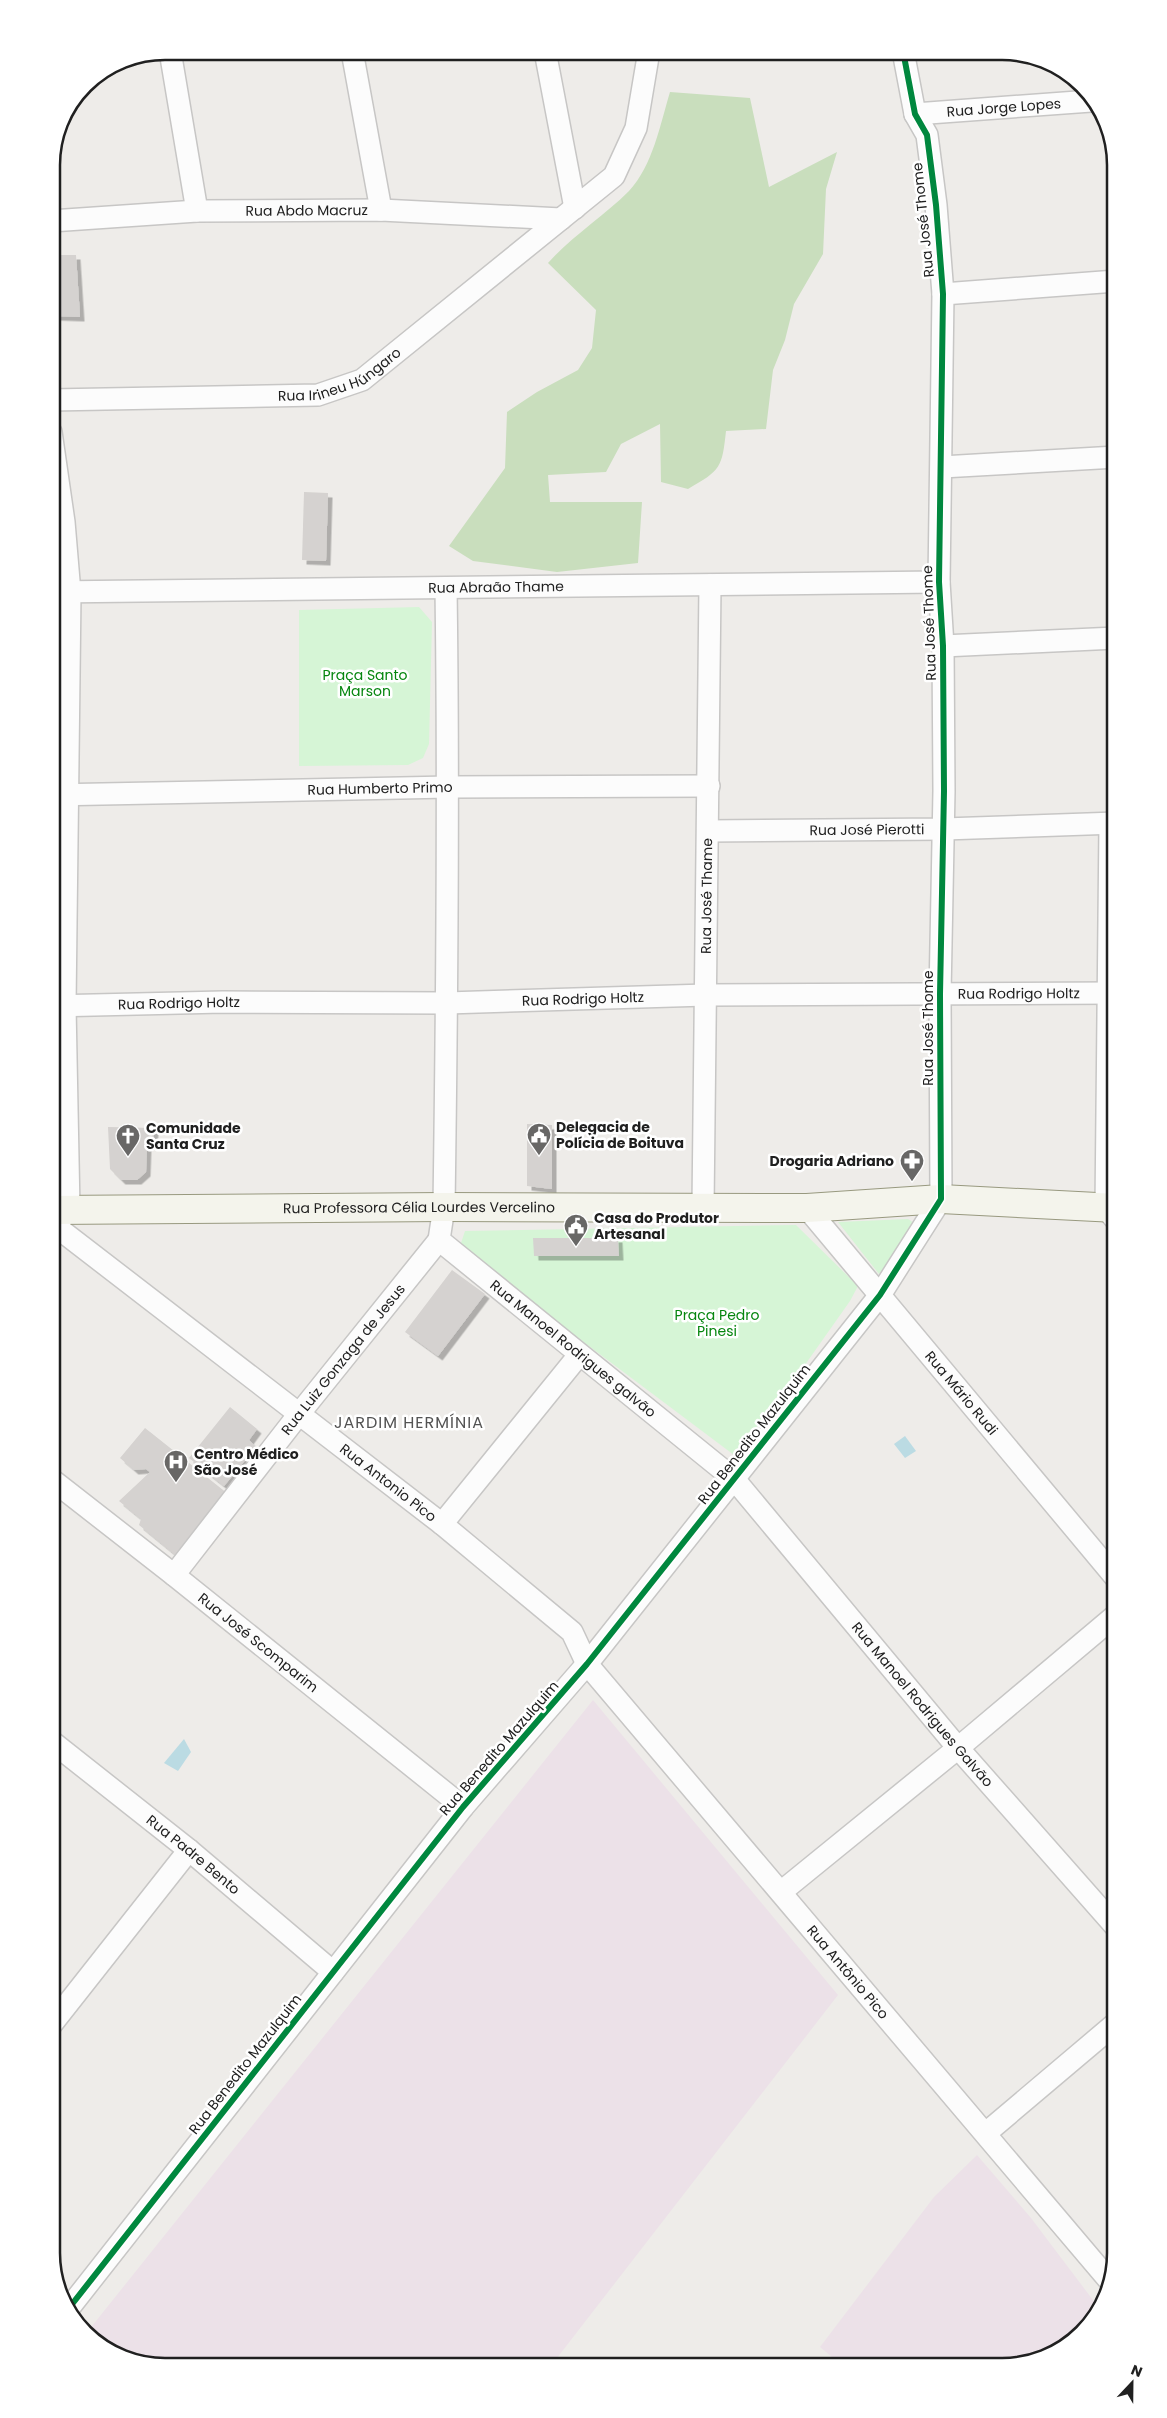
<svg xmlns="http://www.w3.org/2000/svg" width="1167" height="2418" viewBox="0 0 1167 2418" font-family="Poppins,sans-serif">
<style>
.industrial{fill:#ece1e8}
.forest{fill:#c9debd}
.park{fill:#d6f5d6}
.water{fill:#bbdbe3}
.building{fill:#d5d2d0;filter:url(#shadow)}
.lines{fill:none;stroke-linecap:round;stroke-linejoin:round}
.minor-casing{stroke:#c7c6c5;stroke-width:24}
.secondary-casing{stroke:#98997f;stroke-width:30}
.minor{stroke:#fcfcfc;stroke-width:21}
.secondary{stroke:#f4f4ec;stroke-width:28}
.cycleway-casing{stroke:#fff;stroke-width:9}
.cycleway{stroke:#00873e;stroke-width:6}
.labels{text-anchor:middle;stroke-width:5;stroke-linejoin:round;paint-order:stroke}
.street-label{font-size:14px;fill:#202020;stroke:#fff}
.park-label{font-size:14px;fill:#06860f;stroke:#fff}
.poi-label{font-size:14px;font-weight:bold;fill:#202020;stroke:#fff;text-anchor:start}
.quarter-label{font-size:16px;letter-spacing:1px;fill:#535353;stroke:#fff}
.rim{fill:none;stroke:#202020;stroke-width:2.5}
</style>
<defs>
<filter id="shadow"><feDropShadow dx="4.5" dy="4.5" stdDeviation="0" flood-color="#0004"/></filter>
</defs>
<rect width="100%" height="100%" fill="#eeece9"/>
<g class="industrial">
<polygon points="593,1700 838,1995 550,2367 158,2367 101,2347 88,2331"/>
<polygon points="977,2155 1031,2218 1099,2308 1096,2317 1045,2358 1002,2367 844,2367 820,2347 934,2197"/>
</g>
<path class="forest" d="M 670,92 L 750,98 L 769,187 L 837,152 L 826,189 L 823,254 L 794,304 L 785,340 L 773,370 L 766,429 L 726,431 C 722,468 721,470 688,489 L 661,482 L 660,424 L 621,444 L 606,472 L 548,475 L 550,502 L 642,502 L 638,563 L 557,572 L 473,561 L 449,546 L 505,468 L 507,412 L 537,392 L 578,370 L 592,348 L 596,310 L 548,263 C 572,236 603,217 629,191 C 653,165 660,125 670,92 Z"/>
<g class="park">
<polygon points="419,607 432,622 429,744 423,758 408,765 299,766 299,610"/>
<polygon points="908,1219 914,1223 914,1231 879,1274 838,1222"/>
<polygon points="796,1225 858,1286 850,1301 795,1379 734,1455 485,1268 461,1243 465,1231"/>
</g>
<g class="water">
<polygon points="905,1436 916,1451 905,1458 894,1444"/>
<polygon points="184,1739 191,1752 178,1771 164,1763"/>
</g>
<g class="building">
<polygon points="51,255 76,255 80,317 54,316 51,303"/>
<polygon points="304,492 328,493 326,561 302,560"/>
<polygon points="527,1124 552,1125 552,1189 527,1186"/>
<polygon points="108,1127 154,1128 153,1145 147,1144 146,1172 137,1180 121,1180 110,1169"/>
<polygon points="533,1238 618,1238 619,1256 534,1256"/>
<polygon points="452,1270 485,1294 438,1356 405,1332"/>
<polygon points="230,1407 257,1429 249,1440 256,1447 224,1486 189,1458"/>
<polygon points="145,1428 228,1494 178,1557 139,1525 141,1519 119,1501 150,1472 146,1469 134,1470 120,1458"/>
</g>
<g class="lines">
<defs>
<g id="minor">
<polyline points="170,51 197,211"/>
<polyline points="352,51 381,210"/>
<polyline points="545,51 575,208"/>
<path id="s1" d="M 915,114 L 1091,101"/>
<path id="s2" d="M 51,221 L 197,211 L 381,210 L 561,219"/>
<polyline points="943,294 1116,281"/>
<path id="s3" d="M 51,400 L 318,395 L 362,380 L 614,176 L 636,128 L 649,51"/>
<polyline points="51,432 64,522 70,593 65,1006 69,1210 58,1221"/>
<polyline points="942,467 1116,457"/>
<path id="s4" d="M 446,588 C 449,795 447,1000 444,1207 L 439,1240 L 734,1479 L 958,1748 L 1116,1927"/>
<path id="s5" d="M 51,592 L 939,582"/>
<polyline points="943,646 1116,638"/>
<path id="s6" d="M 51,795 L 449,787 L 709,786"/>
<polyline points="1110,823 1106,1208 1115,1219"/>
<path id="s7" d="M 708,831 L 944,829 L 1116,823"/>
<path id="s8" d="M 51,1006 L 223,1002 L 447,1003 L 706,995 L 1116,993"/>
<path id="s9" d="M 703,1207 L 710,585"/>
<path id="s10" d="M 807,1208 L 1116,1578"/>
<path id="s11" d="M 54,1225 L 442,1524 L 572,1632 L 587,1664 L 1108,2279"/>
<path id="s12" d="M 51,1479 L 174,1575 L 463,1807"/>
<polyline points="442,1524 579,1355"/>
<path id="s13" d="M 174,1575 L 299,1414 L 439,1240"/>
<path id="s14" d="M 51,1741 L 189,1850 L 333,1972"/>
<polyline points="781,1892 958,1748 1116,1615"/>
<polyline points="51,2025 189,1850"/>
<polyline points="986,2133 1116,2023"/>
<polyline points="69,2308 463,1807 587,1664 880,1295 941,1199 940,994 944,791 943,646 939,582 943,294 936,205 927,135 915,114 903,51"/>
</g>
<g id="secondary">
<path id="s15" d="M 51,1210 L 444,1207 L 807,1208 L 941,1199 L 1116,1208"/>
</g>
</defs>
<use href="#minor" class="minor-casing"/>
<use href="#secondary" class="secondary-casing"/>
<use href="#minor" class="minor"/>
<use href="#secondary" class="secondary"/>
<defs>
<polyline id="cycleway" points="69,2308 463,1807 587,1664 880,1295 941,1199 940,994 944,791 943,646 939,582 943,294 936,205 927,135 915,114 903,51"/>
</defs>
<use href="#cycleway" class="cycleway-casing"/>
<use href="#cycleway" class="cycleway"/>
</g>
<defs>
<symbol id="civic-pin" viewBox="-11 -11 22 30"><path d="M0 17L-7.5 6A9.5 9.5 0 1 1 7.5 6Z" fill="#686766" stroke="#fff"/><path d="M-.6-6.5H3V-4.5H.6V-3L4-1V1h2V6H-6V1h2V-1L-.6-3ZM-1.2 2.5V6h2.4V2.5Z" fill="#fff"/></symbol>
<symbol id="church-pin" viewBox="-11 -11 22 30"><path d="M0 17L-7.5 6A9.5 9.5 0 1 1 7.5 6Z" fill="#686766" stroke="#fff"/><path d="M-1.2-6h2.4v3.5h3.3v2.4h-3.3V6h-2.4V-.1h-3.3v-2.4h3.3Z" fill="#fff"/></symbol>
<symbol id="pharmacy-pin" viewBox="-11 -11 22 30"><path d="M0 17L-7.5 6A9.5 9.5 0 1 1 7.5 6Z" fill="#686766" stroke="#fff"/><path d="M-2-6h4v4h4v4h-4v4h-4v-4h-4v-4h4Z" fill="#fff"/></symbol>
<symbol id="hospital-pin" viewBox="-11 -11 22 30"><path d="M0 17L-7.5 6A9.5 9.5 0 1 1 7.5 6Z" fill="#686766" stroke="#fff"/><path d="M-5-5h3v3.5h4V-5h3V5h-3V1.5h-4V5h-3Z" fill="#fff"/></symbol>
</defs>
<g fill-rule="evenodd">
<use href="#civic-pin" x="525" y="1121" width="28" height="38"/>
<use href="#church-pin" x="114" y="1122" width="28" height="38"/>
<use href="#pharmacy-pin" x="898" y="1147" width="28" height="38"/>
<use href="#civic-pin" x="562" y="1212" width="28" height="38"/>
<use href="#hospital-pin" x="162" y="1448" width="28" height="38"/>
</g>
<g class="labels">
<g class="street-label">
<text dy="5" stroke="none"><textPath href="#s1" startOffset="89">Rua Jorge Lopes</textPath></text>
<text dy="5" stroke="none"><textPath href="#s2" startOffset="256">Rua Abdo Macruz</textPath></text>
<text transform="translate(923 220) rotate(-96)" y="5">Rua José Thome</text>
<text dy="5" stroke="none"><textPath href="#s3" startOffset="294">Rua Irineu Húngaro</textPath></text>
<text dy="5" stroke="none"><textPath href="#s5" startOffset="445">Rua Abraão Thame</textPath></text>
<text transform="translate(929 623) rotate(-92)" y="5">Rua José Thome</text>
<text dy="5" stroke="none"><textPath href="#s6" startOffset="329">Rua Humberto Primo</textPath></text>
<text dy="5" stroke="none"><textPath href="#s7" startOffset="159">Rua José Pierotti</textPath></text>
<text dy="5" stroke="none"><textPath href="#s9" startOffset="311">Rua José Thame</textPath></text>
<text dy="5" stroke="none"><textPath href="#s8" startOffset="968">Rua Rodrigo Holtz</textPath></text>
<text dy="5" stroke="none"><textPath href="#s8" startOffset="532">Rua Rodrigo Holtz</textPath></text>
<text dy="5" stroke="none"><textPath href="#s8" startOffset="128">Rua Rodrigo Holtz</textPath></text>
<text transform="translate(928 1028) rotate(-90)" y="5">Rua José Thome</text>
<text dy="5" stroke="none"><textPath href="#s15" startOffset="368">Rua Professora Célia Lourdes Vercelino</textPath></text>
<text dy="5" stroke="none"><textPath href="#s4" startOffset="825">Rua Manoel Rodrigues galvão</textPath></text>
<text dy="5" stroke="none"><textPath href="#s13" startOffset="274">Rua Luiz Gonzaga de Jesus</textPath></text>
<text dy="5" stroke="none"><textPath href="#s10" startOffset="241">Rua Mário Rudi</textPath></text>
<text transform="translate(754 1434) rotate(-52)" y="5">Rua Benedito Mazulquim</text>
<text dy="5" stroke="none"><textPath href="#s11" startOffset="422">Rua Antonio Pico</textPath></text>
<text dy="5" stroke="none"><textPath href="#s12" startOffset="264">Rua José Scomparim</textPath></text>
<text dy="5" stroke="none"><textPath href="#s4" startOffset="1326">Rua Manoel Rodrigues Galvão</textPath></text>
<text transform="translate(499 1748) rotate(-49)" y="5">Rua Benedito Mazulquim</text>
<text dy="5" stroke="none"><textPath href="#s14" startOffset="182">Rua Padre Bento</textPath></text>
<text dy="5" stroke="none"><textPath href="#s11" startOffset="1098">Rua Antônio Pico</textPath></text>
<text transform="translate(245 2064) rotate(-52)" y="5">Rua Benedito Mazulquim</text>
</g>
<g class="park-label">
<text x="365" y="680">Praça Santo<tspan x="365" dy="16">Marson</tspan></text>
<text x="717" y="1320">Praça Pedro<tspan x="717" dy="16">Pinesi</tspan></text>
</g>
<g class="poi-label">
<text x="556" y="1132">Delegacia de<tspan x="556" dy="16">Polícia de Boituva</tspan></text>
<text x="146" y="1133">Comunidade<tspan x="146" dy="16">Santa Cruz</tspan></text>
<text x="894" y="1166" text-anchor="end">Drogaria Adriano</text>
<text x="594" y="1223">Casa do Produtor<tspan x="594" dy="16">Artesanal</tspan></text>
<text x="194" y="1459">Centro Médico<tspan x="194" dy="16">São José</tspan></text>
</g>
<g class="quarter-label">
<text x="409" y="1428">JARDIM HERMÍNIA</text>
</g>
</g>
<path d="M0 0H1167V2418H0ZM165 60H1002A105 105 0 0 1 1107 165V2253A105 105 0 0 1 1002 2358H165A105 105 0 0 1 60 2253V165A105 105 0 0 1 165 60Z" fill="#fff" fill-rule="evenodd"/>
<path class="rim" d="M165 60H1002A105 105 0 0 1 1107 165V2253A105 105 0 0 1 1002 2358H165A105 105 0 0 1 60 2253V165A105 105 0 0 1 165 60Z"/>
<g transform="translate(1132 2383) rotate(22)" stroke="#ffffff" stroke-width="4" paint-order="stroke">
<path d="M0-4L9 19L0 12L-9 19Z" fill="#202020"/>
<text y="-8" font-size="14" font-weight="bold" text-anchor="middle" fill="#202020">N</text>
</g>
</svg>
